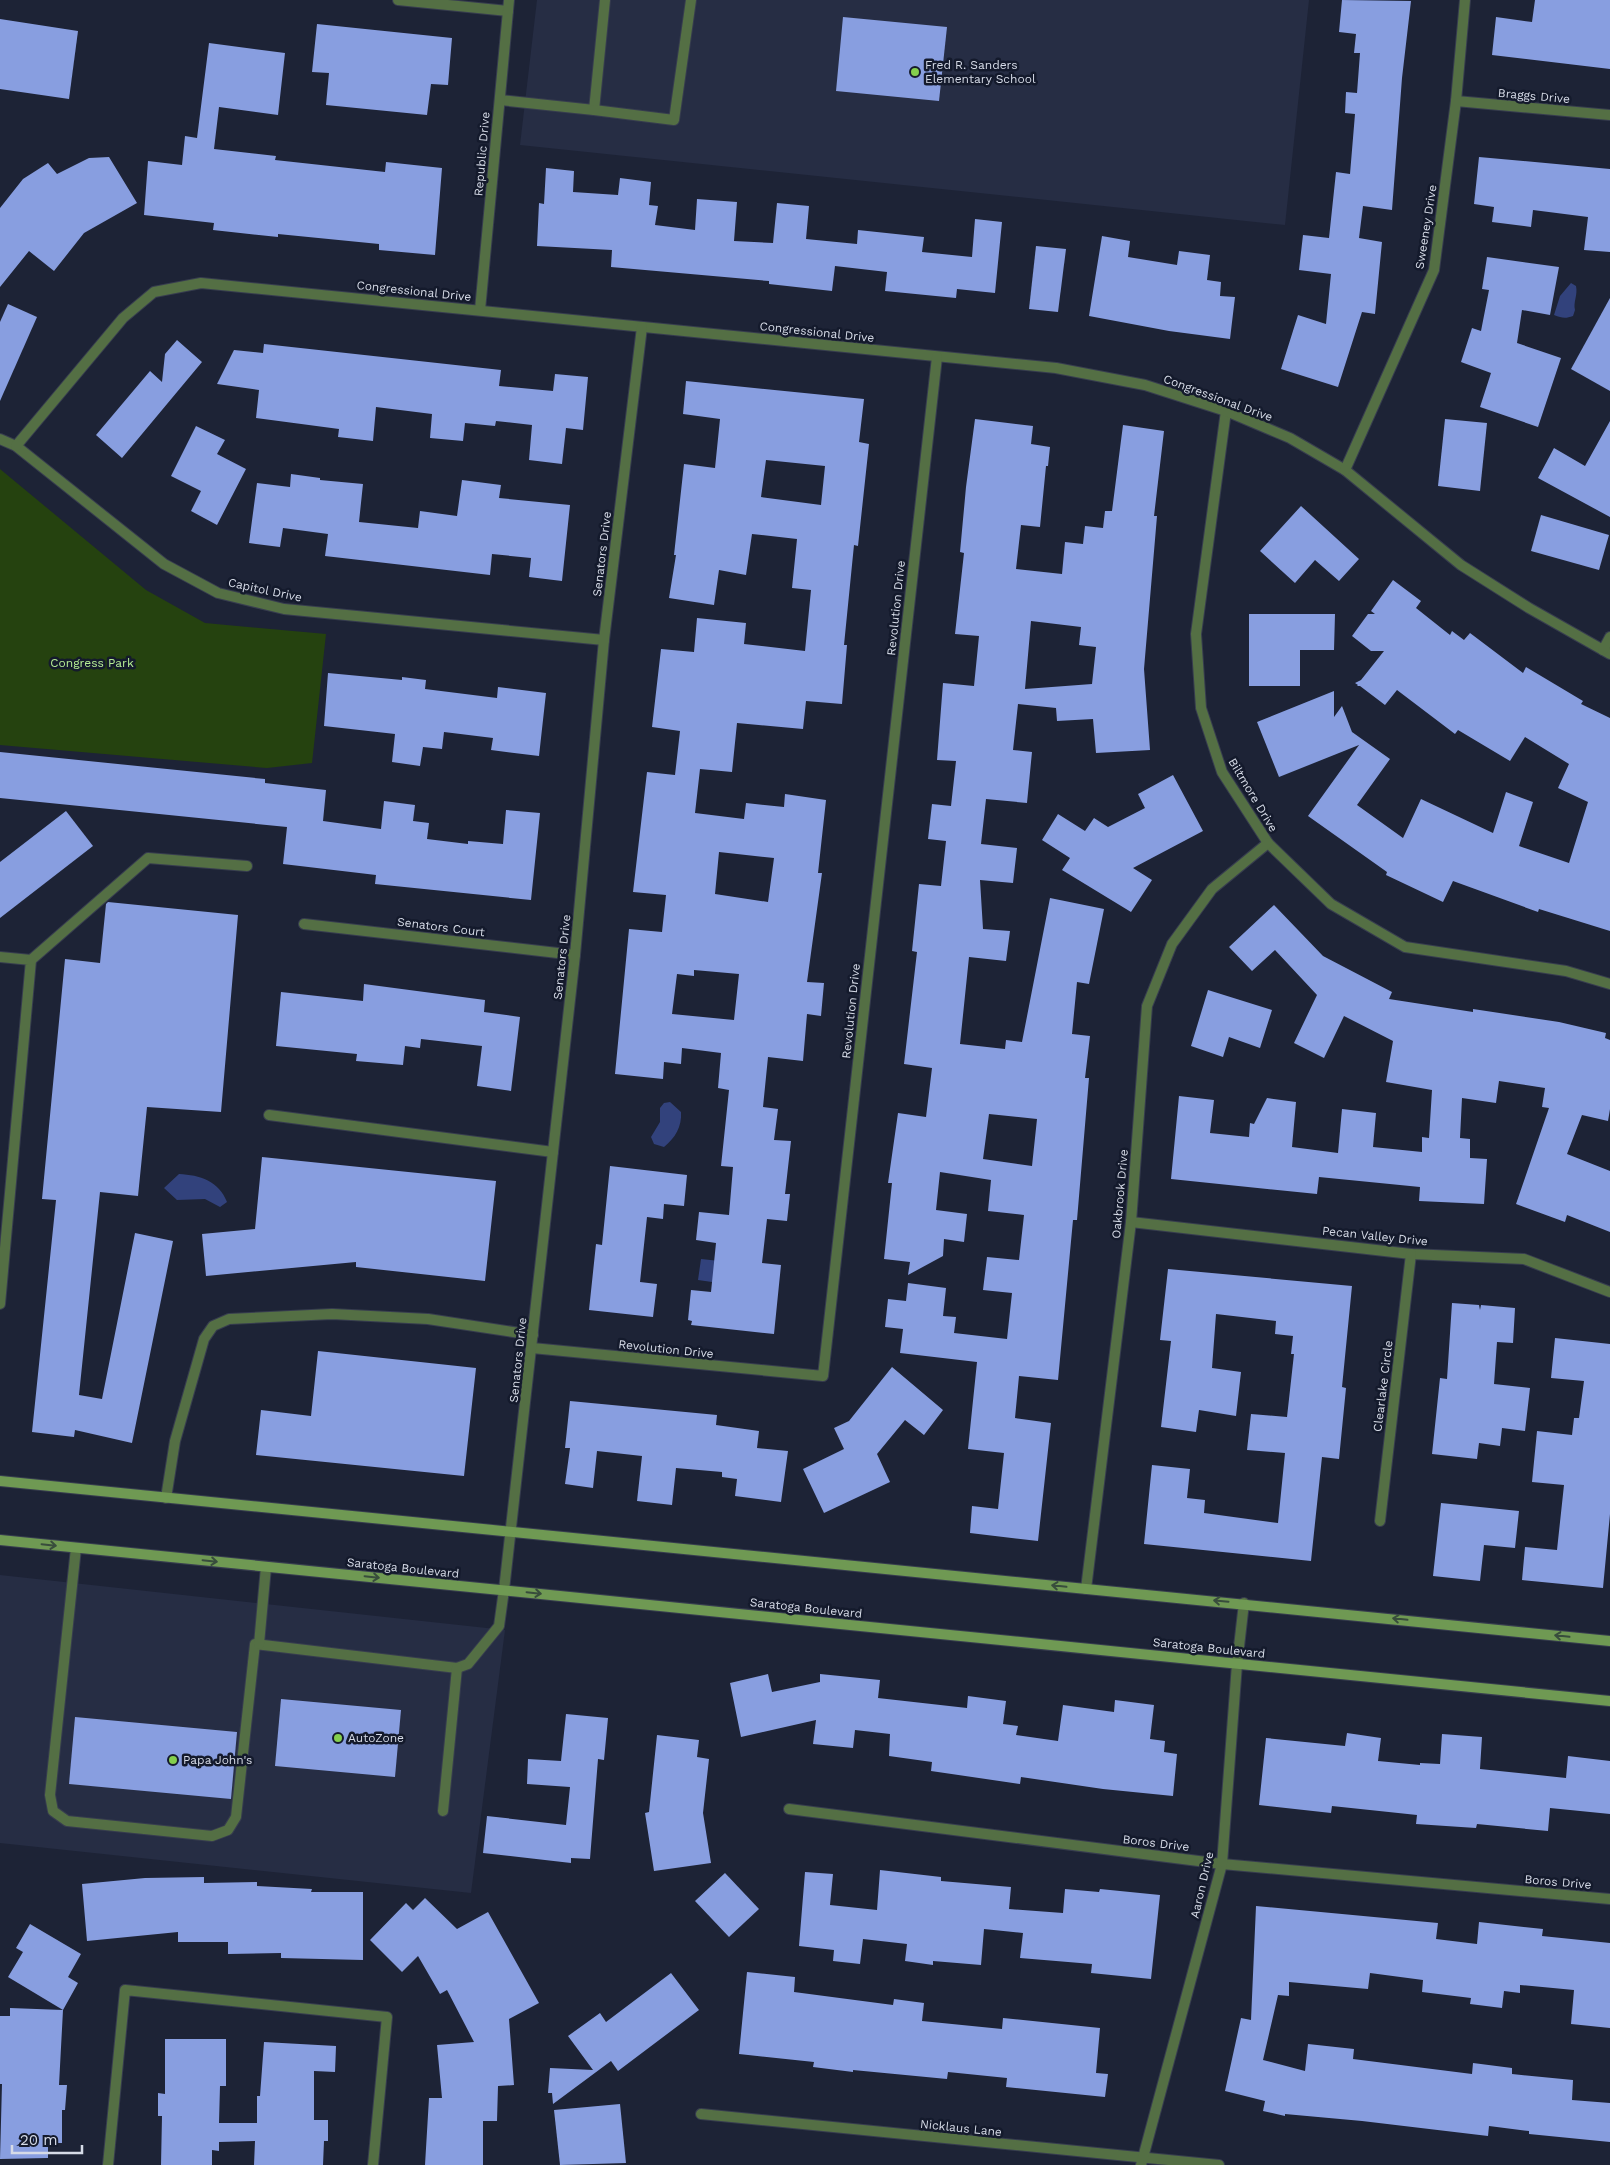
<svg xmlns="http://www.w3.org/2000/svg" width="1610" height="2165" viewBox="0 0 1610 2165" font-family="'Work Sans',sans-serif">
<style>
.built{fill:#262d44}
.green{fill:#25420f}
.water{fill:#32427c}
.building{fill:#889ee0;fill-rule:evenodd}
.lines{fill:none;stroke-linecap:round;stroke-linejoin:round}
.service-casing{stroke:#373d4f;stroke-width:12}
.minor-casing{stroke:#373d4f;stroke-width:12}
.tertiary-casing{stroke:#373d4f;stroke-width:12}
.secondary-casing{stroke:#373d4f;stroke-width:12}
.service{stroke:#546f44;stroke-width:10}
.minor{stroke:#546f44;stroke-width:10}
.tertiary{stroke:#546f44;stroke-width:10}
.secondary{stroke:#6f9953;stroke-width:10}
.oneway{stroke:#384d3c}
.poi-dot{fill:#84cf4d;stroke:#141a2c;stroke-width:2}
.labels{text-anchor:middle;stroke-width:5;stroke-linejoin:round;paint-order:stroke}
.poi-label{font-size:12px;fill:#d6dbe7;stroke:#141a2c;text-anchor:start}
.street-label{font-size:12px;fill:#d6dbe7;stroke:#141a2c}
.park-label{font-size:12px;fill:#b6ed94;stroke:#141a2c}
</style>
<rect width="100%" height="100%" fill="#1d2336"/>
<g class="built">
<polygon points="537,0 1309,0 1285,225 520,145"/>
<polygon points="0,1575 505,1630 471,1893 0,1843"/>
</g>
<polygon class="green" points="0,469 146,590 205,623 326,634 312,763 267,768 0,745"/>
<g class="water">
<path d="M 1571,283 L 1576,286 C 1578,295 1573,302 1575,310 L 1573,316 C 1565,319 1562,318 1554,315 L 1560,296 Z"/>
<path d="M 670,1102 L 681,1112 C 682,1127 675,1138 664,1147 L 654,1144 L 651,1137 L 660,1122 L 660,1108 L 664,1103 Z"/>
<path d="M 179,1174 C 200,1175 219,1181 227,1202 L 220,1207 L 205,1199 L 177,1200 L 164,1188 Z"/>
<polygon points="701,1259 729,1262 712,1282 698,1280"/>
</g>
<g class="building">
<polygon points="1342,0 1411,1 1402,78 1392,210 1363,206 1359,238 1382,242 1375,314 1362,312 1338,387 1281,369 1298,315 1326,324 1331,274 1299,270 1303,235 1329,238 1336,172 1350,174 1355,114 1345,113 1346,92 1357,93 1360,53 1354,53 1356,34 1339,32"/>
<polygon points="1535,0 1610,0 1610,69 1492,55 1496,17 1532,22"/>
<polygon points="843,17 947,27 939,101 836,91"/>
<polygon points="0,19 78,31 69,99 0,89"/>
<polygon points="317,24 452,38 448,85 431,84 427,115 326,105 329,73 312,72"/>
<polygon points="209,43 285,53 278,115 219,107 214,149 276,156 275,160 385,172 386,162 442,168 435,255 379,250 379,244 278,234 278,237 213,230 214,223 144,215 148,161 182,165 185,136 197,138"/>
<polygon points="109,157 137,203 84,233 54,271 29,251 0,287 0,208 23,179 48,163 57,174 89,158"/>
<polygon points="1479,157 1610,169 1610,252 1584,250 1588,217 1533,210 1531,227 1492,222 1494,207 1474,204"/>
<polygon points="546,168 574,171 573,192 618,195 620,178 651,182 649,205 658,206 655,225 695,230 697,199 737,202 734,241 773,243 777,203 809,206 806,239 857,244 858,230 924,237 922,252 972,257 975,219 1002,222 995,293 957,289 956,298 885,291 887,272 835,266 832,291 769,284 769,281 611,267 612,250 537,246 539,203 544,204"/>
<polygon points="1102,236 1130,241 1128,257 1177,265 1179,251 1210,255 1207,280 1221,282 1220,296 1235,297 1230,339 1169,331 1089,316"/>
<polygon points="1036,246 1066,249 1058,312 1029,309"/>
<polygon points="1487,257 1559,267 1550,315 1522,310 1517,343 1561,358 1538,427 1480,407 1491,373 1461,362 1472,328 1481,331 1489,290 1482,289"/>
<polygon points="1610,298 1610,391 1571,369"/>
<polygon points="8,304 37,317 0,401 0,322"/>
<polygon points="177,340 202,362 122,458 96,435 150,371 162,382 165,354"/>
<polygon points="264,344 501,370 499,386 553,391 555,374 588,377 583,430 566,428 562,464 529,460 532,425 496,421 495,426 465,423 463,441 430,438 432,414 376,407 373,441 338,437 339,429 256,418 259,390 217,384 234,350 263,353"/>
<path d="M 686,381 L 864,399 L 859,442 L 869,444 L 858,546 L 854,545 L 844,645 L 847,645 L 842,704 L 806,701 L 803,729 L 737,723 L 732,772 L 700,769 L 695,813 L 744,819 L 746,803 L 784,807 L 785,794 L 826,800 L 818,873 L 822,873 L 807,982 L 824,983 L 821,1016 L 807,1014 L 803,1061 L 768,1057 L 763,1107 L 778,1109 L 774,1140 L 791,1141 L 785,1194 L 790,1194 L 787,1221 L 767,1219 L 762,1263 L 781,1265 L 774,1334 L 691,1325 L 692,1321 L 688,1320 L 691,1290 L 711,1292 L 716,1243 L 696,1240 L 699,1212 L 729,1215 L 733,1167 L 721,1166 L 729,1090 L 718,1088 L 721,1053 L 682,1048 L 681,1064 L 664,1062 L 663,1079 L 615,1074 L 629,929 L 662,932 L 666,895 L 633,892 L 647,772 L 675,775 L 680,731 L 652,727 L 661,649 L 694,652 L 697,618 L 746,623 L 744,644 L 805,651 L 811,590 L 792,588 L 797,539 L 752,534 L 746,575 L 719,570 L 714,605 L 669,598 L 676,555 L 674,555 L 684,464 L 715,468 L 720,419 L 683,414 ZM 766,460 L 825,466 L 821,505 L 761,497 ZM 719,852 L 774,858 L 768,902 L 715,894 ZM 694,970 L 739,974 L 734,1020 L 672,1014 L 677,974 L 694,976 Z"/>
<path d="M 975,419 L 1033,426 L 1031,444 L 1050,447 L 1048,466 L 1046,466 L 1040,527 L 1021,525 L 1016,569 L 1062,574 L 1065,542 L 1083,544 L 1085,526 L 1103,528 L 1105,511 L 1112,511 L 1123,425 L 1164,431 L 1154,516 L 1157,516 L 1144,669 L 1150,750 L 1096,753 L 1093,719 L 1057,721 L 1056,708 L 1018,704 L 1013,750 L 1032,752 L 1027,803 L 986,799 L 981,844 L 1017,848 L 1013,883 L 980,880 L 983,929 L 1010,931 L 1006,961 L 969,957 L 960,1044 L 1005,1049 L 1006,1040 L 1022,1042 L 1050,898 L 1104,909 L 1089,984 L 1077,982 L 1072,1034 L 1090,1036 L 1085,1078 L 1089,1078 L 1077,1220 L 1073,1220 L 1058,1380 L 1019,1376 L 1015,1418 L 1051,1423 L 1038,1541 L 970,1533 L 972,1506 L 998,1509 L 1004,1453 L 968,1449 L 977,1362 L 900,1353 L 903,1329 L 885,1327 L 888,1299 L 906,1301 L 908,1283 L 946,1288 L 943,1316 L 956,1317 L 954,1333 L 1007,1339 L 1012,1293 L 983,1290 L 987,1257 L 1019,1260 L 1024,1215 L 988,1211 L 991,1180 L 940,1172 L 936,1210 L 967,1214 L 964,1242 L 944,1239 L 943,1256 L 908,1275 L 910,1262 L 884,1259 L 892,1183 L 888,1183 L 898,1113 L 926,1117 L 932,1068 L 904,1064 L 917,952 L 912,951 L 919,884 L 941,886 L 946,841 L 928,839 L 932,804 L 951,806 L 956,761 L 937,760 L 943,683 L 974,686 L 979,636 L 955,634 L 964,553 L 960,552 L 966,487 ZM 1031,621 L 1081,627 L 1079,645 L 1096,647 L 1092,684 L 1025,689 ZM 989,1114 L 1037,1119 L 1032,1166 L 983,1159 Z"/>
<polygon points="1445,419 1487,423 1480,491 1438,486"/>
<polygon points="1610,421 1610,517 1538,478 1554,448 1585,466"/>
<polygon points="196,426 225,440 217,454 246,469 217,525 191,511 201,491 171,476"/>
<polygon points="291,474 320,478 320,480 363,484 359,522 418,528 420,511 457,516 462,480 501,485 499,498 570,505 562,581 529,577 531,558 492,554 490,575 325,556 328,534 283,528 280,547 249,543 257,483 290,487"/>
<polygon points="1301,506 1359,559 1339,581 1315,560 1295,583 1260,551"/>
<polygon points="1541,515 1609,535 1599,570 1531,551"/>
<polygon points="1393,580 1421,601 1416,608 1450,635 1452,631 1464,640 1470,633 1523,673 1526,667 1583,701 1581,704 1610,718 1610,931 1539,909 1538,912 1453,881 1443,902 1386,875 1387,872 1308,816 1359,745 1279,777 1257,722 1334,691 1334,717 1342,706 1352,732 1390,759 1357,805 1403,838 1421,799 1493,833 1506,792 1533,802 1519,846 1569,863 1588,802 1558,788 1569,764 1525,737 1510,761 1458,730 1455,734 1397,690 1385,705 1360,686 1357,686 1358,685 1355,683 1361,680 1384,651 1371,651 1352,636 1368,614 1375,614 1371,611"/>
<polygon points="1249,614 1335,614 1334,650 1300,650 1300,686 1249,686"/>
<polygon points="328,673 402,680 402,677 426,680 425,689 497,698 498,687 546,693 539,756 491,750 493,738 444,732 442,749 423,747 420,766 392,762 395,734 324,726"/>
<polygon points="0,752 265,779 265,783 326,790 323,821 381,829 384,801 415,805 413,821 429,823 427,839 468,844 468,841 503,844 506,810 540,813 531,900 375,884 376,875 283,864 287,827 0,798"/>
<polygon points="1173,775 1203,831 1133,868 1152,880 1131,912 1062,870 1070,858 1042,840 1058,814 1085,831 1094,818 1108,827 1145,808 1138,794"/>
<polygon points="66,811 93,846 0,918 0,862"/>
<polygon points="108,902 238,915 221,1112 147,1107 138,1196 100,1192 79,1395 102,1399 135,1233 173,1241 132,1443 75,1430 74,1437 32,1432 56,1200 42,1199 65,959 100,963 106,904"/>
<polygon points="1274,905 1323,956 1392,992 1389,999 1473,1012 1473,1009 1559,1022 1606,1033 1605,1038 1610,1040 1610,1109 1608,1121 1582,1115 1567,1154 1610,1171 1610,1232 1567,1215 1565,1222 1516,1204 1549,1108 1542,1107 1545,1088 1499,1081 1496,1103 1462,1098 1460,1138 1470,1139 1470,1158 1487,1159 1484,1204 1419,1201 1420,1187 1319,1177 1317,1194 1171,1179 1179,1096 1214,1100 1210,1133 1249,1137 1250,1123 1254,1124 1267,1098 1296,1102 1292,1147 1338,1153 1342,1109 1376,1113 1373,1147 1422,1152 1422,1137 1429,1138 1432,1090 1386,1082 1393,1041 1344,1016 1324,1058 1294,1043 1317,995 1275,950 1252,971 1229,947"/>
<polygon points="364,984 485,1000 484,1012 520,1017 511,1091 477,1086 482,1046 421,1039 420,1048 405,1046 403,1065 356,1061 357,1054 276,1046 281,992 363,1001"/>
<polygon points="1208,990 1272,1010 1260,1048 1229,1037 1223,1057 1191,1046"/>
<polygon points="262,1157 496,1181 485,1281 356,1267 356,1262 206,1276 202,1234 255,1229"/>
<polygon points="610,1166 687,1175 684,1206 664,1204 663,1219 647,1217 640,1282 657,1284 653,1317 589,1310 596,1244 602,1245"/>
<polygon points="1168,1269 1352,1286 1342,1387 1346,1388 1339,1459 1322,1457 1311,1561 1144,1544 1152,1465 1190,1469 1187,1498 1205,1500 1204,1513 1278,1523 1285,1453 1247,1450 1251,1414 1287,1417 1294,1354 1291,1354 1293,1336 1275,1334 1276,1321 1216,1314 1212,1368 1241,1372 1236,1416 1199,1410 1196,1432 1161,1427 1171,1341 1160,1340"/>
<polygon points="1452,1303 1479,1305 1480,1310 1481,1305 1515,1308 1513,1343 1497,1342 1494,1384 1530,1388 1525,1431 1502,1428 1500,1446 1479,1443 1477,1459 1432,1454 1440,1378 1447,1379"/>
<polygon points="1555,1338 1610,1344 1610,1514 1603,1588 1522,1580 1525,1547 1557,1550 1564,1485 1532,1482 1537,1431 1572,1435 1574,1418 1579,1418 1584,1381 1551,1378"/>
<polygon points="318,1351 476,1368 464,1476 256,1455 261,1410 311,1416"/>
<polygon points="892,1367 943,1410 924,1435 905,1420 877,1454 890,1482 824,1513 803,1469 844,1449 834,1428 849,1421"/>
<polygon points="570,1401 717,1415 716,1425 759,1431 757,1448 788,1451 781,1502 735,1496 737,1479 722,1477 722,1472 676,1468 672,1505 637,1501 642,1456 597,1451 593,1488 565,1484 570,1448 565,1448"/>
<polygon points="1441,1503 1519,1511 1515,1548 1484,1545 1480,1581 1433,1576"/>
<polygon points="768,1674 772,1692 820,1682 820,1674 880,1680 878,1698 967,1708 968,1696 1006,1701 1003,1724 1018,1726 1016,1735 1058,1741 1063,1705 1114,1712 1115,1700 1154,1705 1150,1739 1165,1741 1164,1752 1177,1754 1173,1796 1103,1789 1021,1777 1020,1784 931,1771 932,1762 889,1756 890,1734 855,1730 853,1748 813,1744 816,1720 741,1737 730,1683"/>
<polygon points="281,1699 401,1710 395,1777 275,1766"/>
<polygon points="566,1714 608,1718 604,1760 598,1759 590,1859 571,1858 571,1863 483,1853 487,1816 566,1825 570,1787 527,1784 528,1759 561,1761"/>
<polygon points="75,1717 237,1732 231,1799 69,1784"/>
<polygon points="1347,1733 1381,1738 1378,1761 1420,1765 1420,1763 1440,1764 1442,1734 1482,1737 1480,1769 1566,1778 1568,1756 1610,1761 1610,1814 1550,1808 1548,1831 1477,1824 1476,1828 1416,1824 1417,1815 1332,1806 1331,1813 1259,1805 1266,1738 1345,1746"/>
<polygon points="657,1735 699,1740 697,1757 709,1759 703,1813 711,1863 654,1871 645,1813 649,1812"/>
<polygon points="880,1870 941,1877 941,1881 1011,1887 1009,1909 1063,1913 1065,1889 1099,1892 1100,1889 1160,1895 1151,1979 1091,1973 1092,1964 1020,1958 1023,1933 984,1929 981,1965 933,1961 933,1965 905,1961 907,1944 863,1939 860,1964 833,1961 834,1950 799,1946 805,1872 833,1874 830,1905 877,1910"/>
<polygon points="725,1873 759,1909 729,1937 695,1901"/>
<polygon points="204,1877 204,1883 257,1882 257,1886 312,1889 311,1892 363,1892 363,1960 281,1958 281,1953 228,1954 228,1942 178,1942 178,1932 87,1941 82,1884 145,1878"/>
<polygon points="425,1898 457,1929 488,1912 539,2003 509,2019 514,2085 498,2086 497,2121 483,2121 483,2165 425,2165 429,2098 442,2098 437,2045 474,2042 447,1990 440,1994 418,1956 402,1972 370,1940 406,1903 413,1910"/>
<polygon points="1256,1906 1438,1923 1436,1939 1477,1944 1479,1922 1543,1929 1542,1936 1610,1943 1610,2028 1571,2024 1574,1990 1520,1985 1520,1993 1504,1991 1502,2008 1470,2004 1471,1998 1422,1992 1423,1980 1370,1973 1368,1989 1289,1982 1289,1996 1278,1995 1263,2060 1305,2071 1308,2044 1354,2049 1353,2059 1472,2074 1473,2063 1512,2068 1512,2074 1573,2080 1572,2100 1610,2103 1610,2142 1529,2134 1529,2131 1489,2126 1488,2136 1362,2121 1285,2114 1285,2116 1263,2111 1265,2101 1225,2091 1241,2018 1251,2020"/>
<polygon points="30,1924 81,1954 68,1977 78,1983 63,2010 8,1977 23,1952 16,1948"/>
<polygon points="747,1972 795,1977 794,1992 893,2005 894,1999 924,2003 922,2021 1002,2029 1003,2018 1100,2028 1096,2073 1108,2074 1105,2097 1006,2087 1007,2078 948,2072 947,2079 853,2070 853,2072 813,2067 814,2062 739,2054"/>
<polygon points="671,1973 699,2010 618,2071 611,2061 553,2104 552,2093 548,2093 550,2068 593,2070 568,2036 600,2013 606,2022"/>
<polygon points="10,2008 63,2010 59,2085 67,2085 65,2110 62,2110 62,2143 48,2143 48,2158 0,2159 2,2084 0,2084 0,2016 10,2016"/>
<polygon points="165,2039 226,2039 226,2086 220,2086 219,2123 257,2123 257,2096 260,2096 264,2042 336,2046 335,2072 314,2071 314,2120 328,2120 328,2141 324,2141 323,2165 254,2165 255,2141 219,2142 219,2151 212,2150 212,2165 161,2165 162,2116 158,2116 158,2093 165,2094"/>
<polygon points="620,2104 626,2163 560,2165 554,2110"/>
</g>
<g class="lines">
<defs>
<g id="service">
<polyline points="500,100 594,110 605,0"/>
<polyline points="594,110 674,120 691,0"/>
<polyline points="0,957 31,960 0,1304"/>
<polyline points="31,960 148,858 247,866"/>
<polyline points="269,1115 553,1152"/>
<polyline points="166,1498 175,1441 204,1339 213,1326 229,1319 332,1314 428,1319 533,1335"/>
<polyline points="76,1548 50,1795 53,1811 67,1821 212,1836 228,1830 236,1817 255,1644 457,1668 468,1664 499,1626 504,1590"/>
<polyline points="259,1644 266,1567"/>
<polyline points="443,1811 457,1668"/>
</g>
<g id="minor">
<polyline points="398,0 508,11"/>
<polyline points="1456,101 1610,115"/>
<polyline points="480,310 509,0"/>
<polyline points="1226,411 1196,634 1201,708 1222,772 1268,843 1331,904 1405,947 1566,971 1610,984"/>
<polyline points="0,439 16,446 164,564 218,593 284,609 604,640"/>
<polyline points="16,446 123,318 154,292 201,283 1056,368 1145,385 1226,411 1290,438 1345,470 1461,565 1529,608 1610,654"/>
<polyline points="1345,470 1434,270 1456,101 1465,0"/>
<polyline points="1603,650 1610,637"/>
<polyline points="304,924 575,955"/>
<polyline points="1131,1222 1411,1254 1524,1259 1610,1292"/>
<polyline points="532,1348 823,1376 937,357"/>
<polyline points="1380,1521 1411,1254"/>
<polyline points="1086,1589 1131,1222 1147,1006 1172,944 1212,889 1268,843"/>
<polyline points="504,1590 575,955 604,640 642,327"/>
<polyline points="789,1809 1222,1864 1610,1899"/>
<polyline points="701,2114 1219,2165"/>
<polyline points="108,2165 125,1990 387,2017 373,2165"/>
</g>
<polyline id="tertiary" points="1141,2165 1222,1864 1237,1664 1244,1603"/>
<g id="secondary">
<polyline points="0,1481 1610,1641"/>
<polyline points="0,1540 1610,1701"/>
</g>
</defs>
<use href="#service" class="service-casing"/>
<use href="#minor" class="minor-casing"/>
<use href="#tertiary" class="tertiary-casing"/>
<use href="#secondary" class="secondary-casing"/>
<use href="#service" class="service"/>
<use href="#minor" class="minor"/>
<use href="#tertiary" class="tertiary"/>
<use href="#secondary" class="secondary"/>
</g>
<defs><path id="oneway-shaft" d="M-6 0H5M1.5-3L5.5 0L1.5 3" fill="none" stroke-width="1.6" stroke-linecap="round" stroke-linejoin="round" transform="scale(1.25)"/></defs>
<g class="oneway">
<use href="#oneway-shaft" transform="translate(49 1545) rotate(6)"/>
<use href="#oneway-shaft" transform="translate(210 1561) rotate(6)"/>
<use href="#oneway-shaft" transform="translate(372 1577) rotate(6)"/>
<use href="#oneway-shaft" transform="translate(1059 1586) rotate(-174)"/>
<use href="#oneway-shaft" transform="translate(534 1593) rotate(6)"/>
<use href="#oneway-shaft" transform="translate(1221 1601) rotate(-175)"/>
<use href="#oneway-shaft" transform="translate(1400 1619) rotate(-174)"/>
<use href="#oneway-shaft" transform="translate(1562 1636) rotate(-174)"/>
</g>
<g class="poi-dot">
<circle cx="915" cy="72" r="5"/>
<circle cx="338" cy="1738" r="5"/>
<circle cx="173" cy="1760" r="5"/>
</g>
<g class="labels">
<g class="poi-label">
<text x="925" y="69">Fred R. Sanders<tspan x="925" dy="14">Elementary School</tspan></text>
<text x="348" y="1742">AutoZone</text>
<text x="183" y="1764">Papa John's</text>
</g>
<g class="street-label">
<text transform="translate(1534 96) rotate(5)" y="4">Braggs Drive</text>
<text transform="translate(482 154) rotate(-85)" y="4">Republic Drive</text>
<text transform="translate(1426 227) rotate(-81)" y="4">Sweeney Drive</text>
<text transform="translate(414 291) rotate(6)" y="4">Congressional Drive</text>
<text transform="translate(817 332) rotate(6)" y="4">Congressional Drive</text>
<text transform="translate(1218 398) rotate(20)" y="4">Congressional Drive</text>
<text transform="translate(602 554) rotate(-83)" y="4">Senators Drive</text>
<text transform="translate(265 590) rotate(12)" y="4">Capitol Drive</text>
<text transform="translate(896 608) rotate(-84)" y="4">Revolution Drive</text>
<text transform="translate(1253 795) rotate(59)" y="4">Biltmore Drive</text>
<text transform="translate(441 927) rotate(7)" y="4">Senators Court</text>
<text transform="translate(562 957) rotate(-84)" y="4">Senators Drive</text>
<text transform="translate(851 1011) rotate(-84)" y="4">Revolution Drive</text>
<text transform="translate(1120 1194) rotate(-85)" y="4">Oakbrook Drive</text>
<text transform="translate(1375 1236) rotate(6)" y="4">Pecan Valley Drive</text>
<text transform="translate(666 1349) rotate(6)" y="4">Revolution Drive</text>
<text transform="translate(518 1360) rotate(-84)" y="4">Senators Drive</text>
<text transform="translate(1383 1386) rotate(-83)" y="4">Clearlake Circle</text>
<text transform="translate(403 1568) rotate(6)" y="4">Saratoga Boulevard</text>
<text transform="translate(806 1608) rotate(6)" y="4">Saratoga Boulevard</text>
<text transform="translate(1209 1648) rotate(6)" y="4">Saratoga Boulevard</text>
<text transform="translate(1156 1843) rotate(7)" y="4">Boros Drive</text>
<text transform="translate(1558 1882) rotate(5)" y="4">Boros Drive</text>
<text transform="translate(1202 1885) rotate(-77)" y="4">Aaron Drive</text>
<text transform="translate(961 2128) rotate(6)" y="4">Nicklaus Lane</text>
</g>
<g class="park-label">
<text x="92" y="667">Congress Park</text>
</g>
</g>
<path d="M12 2145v8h70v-8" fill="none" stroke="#d6dbe7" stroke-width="2.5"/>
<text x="20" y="2145" font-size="15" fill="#d6dbe7" stroke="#141a2c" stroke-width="4" paint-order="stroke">20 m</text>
</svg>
